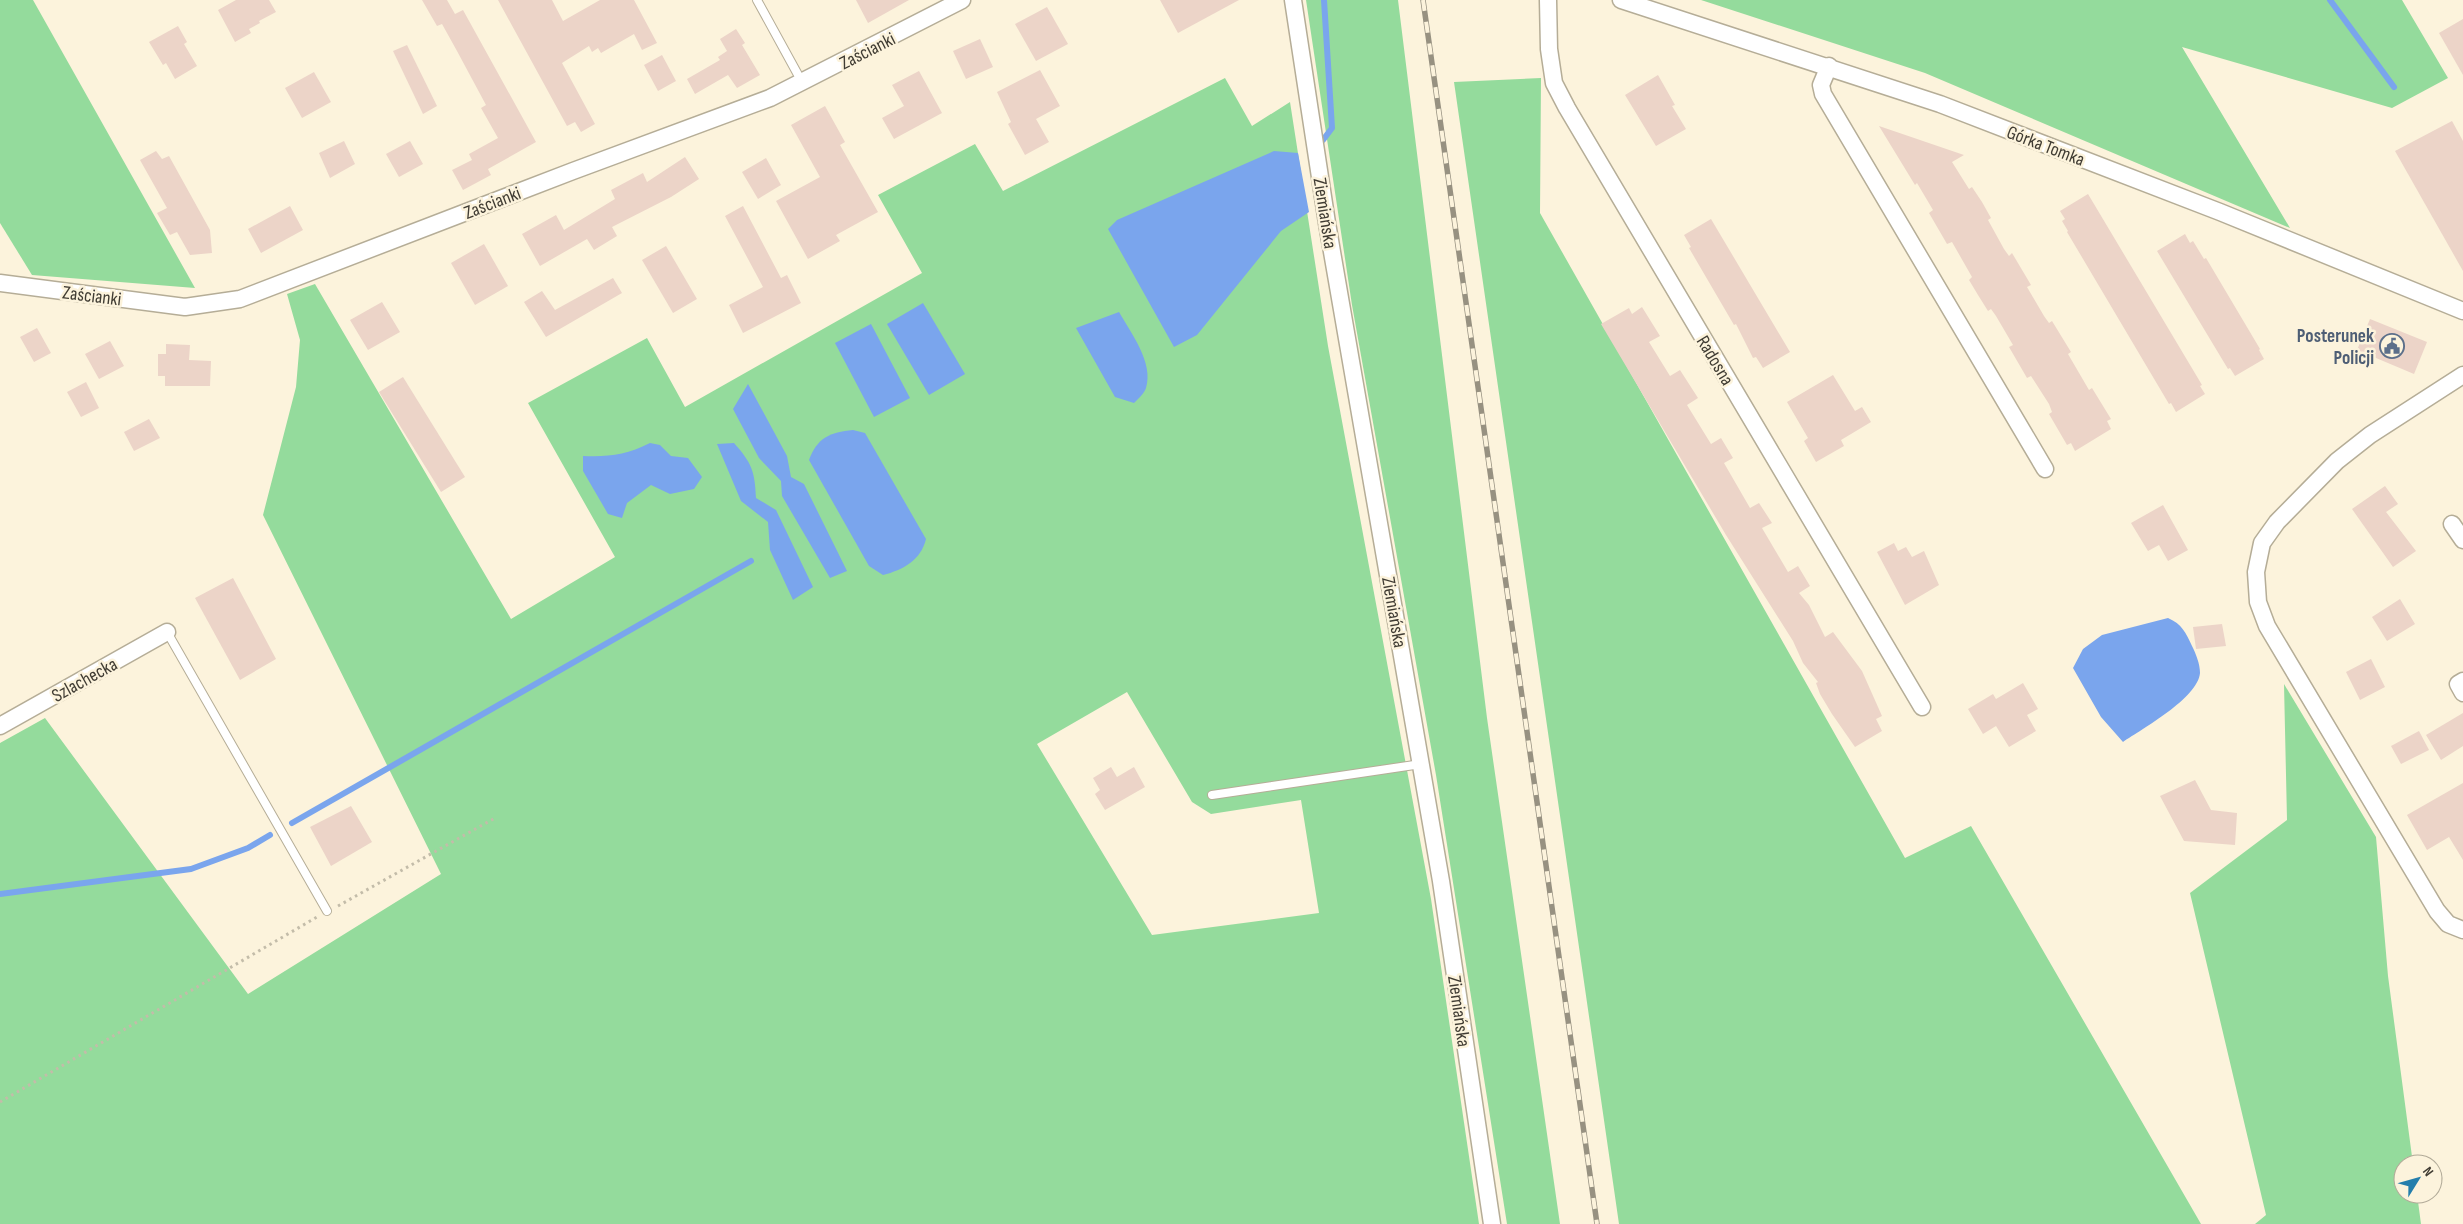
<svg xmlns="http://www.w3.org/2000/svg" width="2463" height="1224" viewBox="0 0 2463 1224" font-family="'Sofia Sans Condensed',sans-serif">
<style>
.green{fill:#94db9c;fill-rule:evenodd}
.water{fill:#7aa5ed}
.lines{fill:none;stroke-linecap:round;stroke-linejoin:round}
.stream{stroke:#7aa5ed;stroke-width:6}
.building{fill:#ecd4c8}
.service-casing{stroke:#b5ad97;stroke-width:10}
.minor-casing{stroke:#b5ad97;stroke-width:19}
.path{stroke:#c3bca9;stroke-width:3;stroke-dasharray:2.5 4;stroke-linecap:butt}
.service{stroke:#fff;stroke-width:8}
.minor{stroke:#fff;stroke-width:16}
.rail-casing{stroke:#979181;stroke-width:5.5}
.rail{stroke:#fcf3dc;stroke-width:4;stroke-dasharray:11;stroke-linecap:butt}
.labels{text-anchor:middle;stroke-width:5;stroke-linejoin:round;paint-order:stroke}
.street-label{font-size:19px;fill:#403c33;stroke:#fcf3dc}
.service-label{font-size:19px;font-weight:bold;fill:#4e5e75;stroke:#fcf3dc;text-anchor:end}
</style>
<rect width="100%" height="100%" fill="#fcf3dc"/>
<g class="green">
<polygon points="0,0 33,0 195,288 32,275 0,223"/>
<polygon points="1306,0 1398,0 1487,718 1560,1224 1507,1224 1436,775 1352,305"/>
<polygon points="1701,0 2402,0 2448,78 2392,108 2182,47 2290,228 1925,73"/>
<path d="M 1225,78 L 1252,126 L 1290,102 L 1328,346 L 1431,899 L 1479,1224 L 0,1224 L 0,743 L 45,718 L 248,994 L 441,874 L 263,515 L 296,387 L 300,340 L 287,294 L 315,284 L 511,619 L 615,557 L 528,403 L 647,338 L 685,407 L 922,273 L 878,195 L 975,144 L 1003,191 ZM 1127,692 L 1192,802 L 1211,814 L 1301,800 L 1319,913 L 1152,935 L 1037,744 Z"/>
<polygon points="1541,78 1540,213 1905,858 1971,826 2201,1224 1619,1224 1454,82"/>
<polygon points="2284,684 2376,837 2388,976 2413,1164 2403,1164 2403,1194 2417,1194 2421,1224 2255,1224 2266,1215 2190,893 2287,820"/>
</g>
<g class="water">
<polygon points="1274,151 1298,153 1309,212 1281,231 1197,335 1174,347 1108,229 1117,220"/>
<polygon points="923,303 965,374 929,395 887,324"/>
<path d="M 1119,312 C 1131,333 1154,363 1146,388 C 1144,394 1138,399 1134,403 L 1115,397 L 1076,328 Z"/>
<polygon points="871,324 910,398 874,417 835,343"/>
<polygon points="748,384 787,456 791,477 804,484 847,571 830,578 782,496 781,481 759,458 733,409"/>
<path d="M 853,430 L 865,433 L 926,539 C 921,560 903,570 883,575 L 869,566 L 809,460 C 817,438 830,432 853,430 Z"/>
<path d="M 650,443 L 660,445 L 671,456 L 688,458 L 702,477 L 694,489 L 670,494 L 651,485 L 627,503 L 622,518 L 608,514 L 583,471 L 583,456 C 609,457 626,455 650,443 Z"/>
<path d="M 734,443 C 752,463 755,472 756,498 L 776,510 L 813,587 L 793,600 L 770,550 L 768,522 L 741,501 L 717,444 Z"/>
<path d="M 2168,618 C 2182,624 2186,633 2192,646 C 2196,654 2200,664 2200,673 C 2198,698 2142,729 2123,742 L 2101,717 L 2073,668 L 2083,649 L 2102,635 Z"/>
</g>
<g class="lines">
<g class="stream">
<polyline points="2330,0 2394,87"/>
<polyline points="1323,140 1332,128 1324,0"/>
<polyline points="292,823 751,561"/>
<polyline points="0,894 191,869 248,848 270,835"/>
</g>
</g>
<g class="building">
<polygon points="236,0 269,0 276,12 259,21 260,23 249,29 251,33 235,42 218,10"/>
<polygon points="422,0 447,0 455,14 463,10 536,142 488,169 491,175 463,190 452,170 472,160 469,154 498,138 481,108 486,105 457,51 442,24 437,26"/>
<polygon points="498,0 552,0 563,21 600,0 634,0 657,43 642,50 634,34 601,53 598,48 592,52 589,46 562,63 595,124 581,132 575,122 567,126"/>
<polygon points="856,0 909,0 868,23"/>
<polygon points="1160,0 1239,0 1178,33"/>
<polygon points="1047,7 1068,44 1036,61 1015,24"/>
<polygon points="2463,19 2463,75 2439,33"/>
<polygon points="178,26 187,42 184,44 197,66 175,79 166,63 163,65 149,42"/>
<polygon points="736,29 745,43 742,45 760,75 737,88 728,75 695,94 687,79 720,60 718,57 727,51 720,39"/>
<polygon points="980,39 993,67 966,79 953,51"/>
<polygon points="407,45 437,106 423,114 393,51"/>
<polygon points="662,55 676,81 658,91 644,65"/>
<polygon points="1040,70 1060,106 1036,119 1049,142 1025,155 1008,124 1011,122 997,92"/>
<polygon points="919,71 942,113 894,139 882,118 904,106 892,85"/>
<polygon points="314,72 331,102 302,118 285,88"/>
<polygon points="1658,75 1675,105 1672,106 1686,129 1656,146 1625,95"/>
<polygon points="825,106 845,142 840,145 878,212 836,235 840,241 808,259 776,201 820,177 791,125"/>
<polygon points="2452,121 2463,141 2463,271 2395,151"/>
<polygon points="1879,126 1964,155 1952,162 1969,189 1972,187 1982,202 1991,218 1988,220 2004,249 2009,256 2012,253 2031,285 2027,287 2044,316 2049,323 2052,321 2071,352 2068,354 2089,390 2092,388 2111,419 2107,421 2111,429 2075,451 2071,443 2067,445 2049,414 2052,412 2049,404 2031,376 2027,378 2009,347 2013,345 1996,316 1991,309 1988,311 1978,295 1969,280 1972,277 1952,242 1947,244 1929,213 1933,210 1917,183 1915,185"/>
<polygon points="344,141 355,164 330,178 319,153"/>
<polygon points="410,141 423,164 399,177 386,154"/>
<polygon points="156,151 162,159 169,156 210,230 212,253 190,255 177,232 170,235 157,213 167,208 140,160"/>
<polygon points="685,157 699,179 671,197 612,227 617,236 594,250 587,239 540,266 522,234 556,215 564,230 615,199 611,190 643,173 647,182"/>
<polygon points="766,158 781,185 758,199 742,172"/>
<polygon points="2088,194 2202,385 2200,386 2205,394 2176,412 2171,403 2169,404 2067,232 2068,231 2062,221 2065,219 2060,211"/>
<polygon points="290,206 303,230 261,253 248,229"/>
<polygon points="743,206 781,278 787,275 801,303 743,333 729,305 763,287 725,216"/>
<polygon points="1711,219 1790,352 1763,368 1756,357 1753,358 1736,324 1734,325 1689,248 1691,247 1684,235"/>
<polygon points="2185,234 2190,243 2193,241 2204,259 2206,258 2260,349 2259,350 2264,359 2235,376 2230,368 2228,369 2157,251"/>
<polygon points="484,244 508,286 475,305 451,263"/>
<polygon points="666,246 697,299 673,313 642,260"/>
<polygon points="613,278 622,293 546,337 524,302 542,291 555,310"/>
<polygon points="382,302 400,332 368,350 350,320"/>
<polygon points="1642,307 1660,336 1649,342 1670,376 1680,370 1698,398 1687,405 1711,444 1721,438 1733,458 1724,463 1750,508 1759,503 1772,523 1762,528 1788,572 1798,566 1810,586 1799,593 1809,605 1825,637 1833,632 1862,671 1882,716 1876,719 1882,731 1855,747 1832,714 1820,694 1816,683 1818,682 1803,663 1793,641 1726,535 1601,324 1629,308 1632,314"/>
<polygon points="2370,319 2427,342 2414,374 2357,350"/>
<polygon points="37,328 51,353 34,362 20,337"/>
<polygon points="110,341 124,366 99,379 85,354"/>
<polygon points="166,344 190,345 189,360 211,361 210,386 165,386 165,376 158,376 158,354 166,354"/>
<polygon points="1833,375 1855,411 1862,407 1871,422 1841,440 1844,446 1816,462 1804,441 1808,438 1787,402"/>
<polygon points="403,377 465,477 441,492 379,392"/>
<polygon points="86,382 99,408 81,417 67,392"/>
<polygon points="149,419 160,438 134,451 124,432"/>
<polygon points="2385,486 2398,504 2386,512 2416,551 2393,567 2352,509"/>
<polygon points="2163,505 2188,550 2168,561 2159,545 2148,551 2131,523"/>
<polygon points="1894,543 1898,551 1906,547 1912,557 1924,551 1939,585 1905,605 1877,552"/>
<polygon points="233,578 276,659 240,680 195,598"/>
<polygon points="2400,599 2415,624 2387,641 2372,617"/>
<polygon points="2222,624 2226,646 2196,649 2193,627"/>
<polygon points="2371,659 2385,687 2360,700 2346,672"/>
<polygon points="2023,683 2038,709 2027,715 2036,731 2009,747 1996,726 1983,734 1968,709 1993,694 1996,699"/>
<polygon points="2463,713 2463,746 2441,760 2426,735"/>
<polygon points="2419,731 2429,750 2401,764 2391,746"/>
<polygon points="1111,767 1117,777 1134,767 1145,787 1105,810 1095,794 1100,790 1093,778"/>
<polygon points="2195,780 2211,810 2237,813 2235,845 2184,841 2160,796"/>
<polygon points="2463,783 2463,860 2449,837 2427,850 2407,815"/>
<polygon points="351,806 372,842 331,866 310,827"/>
</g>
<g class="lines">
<defs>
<g id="service">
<polyline points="757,0 802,82"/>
<polyline points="167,632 327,911"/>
<polyline points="1212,795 1421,764"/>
</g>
<g id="minor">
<polyline points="1293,0 1327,223 1441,881 1492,1224"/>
<polyline points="1548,0 1549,49 1554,83 1567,108 1922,707"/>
<polyline points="1621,0 1940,104 2220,212 2463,311"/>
<polyline points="1829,66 1821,85 1823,94 2045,469"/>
<polyline points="0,283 185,307 240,299 573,171 770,98 962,0"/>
<polyline points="2463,375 2370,435 2337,461 2277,522 2262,543 2256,572 2258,602 2267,626 2437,911 2448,924 2463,930"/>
<polyline points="2452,524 2463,540"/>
<polyline points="2463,681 2458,684 2463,693"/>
<polyline points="0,726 167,632"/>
</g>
</defs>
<use href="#service" class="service-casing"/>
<use href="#minor" class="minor-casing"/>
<g class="path">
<polyline points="338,906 495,818"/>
<polyline points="0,1102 317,917"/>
</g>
<use href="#service" class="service"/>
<use href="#minor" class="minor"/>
<defs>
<polyline id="rail" points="1423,0 1597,1224"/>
</defs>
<use href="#rail" class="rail-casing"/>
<use href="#rail" class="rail"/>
</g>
<defs>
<symbol id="civic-ring" viewBox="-11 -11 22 22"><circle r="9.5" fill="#fcf3dc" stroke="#5c6f8a" stroke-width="1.5"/><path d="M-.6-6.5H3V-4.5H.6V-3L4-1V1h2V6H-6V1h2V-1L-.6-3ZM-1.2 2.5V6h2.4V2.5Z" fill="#5c6f8a"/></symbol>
</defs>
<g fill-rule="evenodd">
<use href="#civic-ring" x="2378" y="332" width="28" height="28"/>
</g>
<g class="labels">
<g class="street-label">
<text transform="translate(867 50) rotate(-27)" y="7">Zaścianki</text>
<text transform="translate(2046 145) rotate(21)" y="7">Górka Tomka</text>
<text transform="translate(492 202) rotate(-21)" y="7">Zaścianki</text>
<text transform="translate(1326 213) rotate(81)" y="7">Ziemiańska</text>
<text transform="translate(92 295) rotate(7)" y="7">Zaścianki</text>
<text transform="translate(1716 360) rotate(59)" y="7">Radosna</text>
<text transform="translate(1395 612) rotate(80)" y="7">Ziemiańska</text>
<text transform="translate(84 679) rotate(-29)" y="7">Szlachecka</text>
<text transform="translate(1460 1011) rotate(82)" y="7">Ziemiańska</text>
</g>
<g class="service-label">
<text x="2374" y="342">Posterunek<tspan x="2374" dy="22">Policji</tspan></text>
</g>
</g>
<g transform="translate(2418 1179) rotate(53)"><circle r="24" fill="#fcf3dc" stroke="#b1aa98"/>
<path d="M0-4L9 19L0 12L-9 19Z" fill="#247eac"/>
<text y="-8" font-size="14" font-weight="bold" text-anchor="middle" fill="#403c33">N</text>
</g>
</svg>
